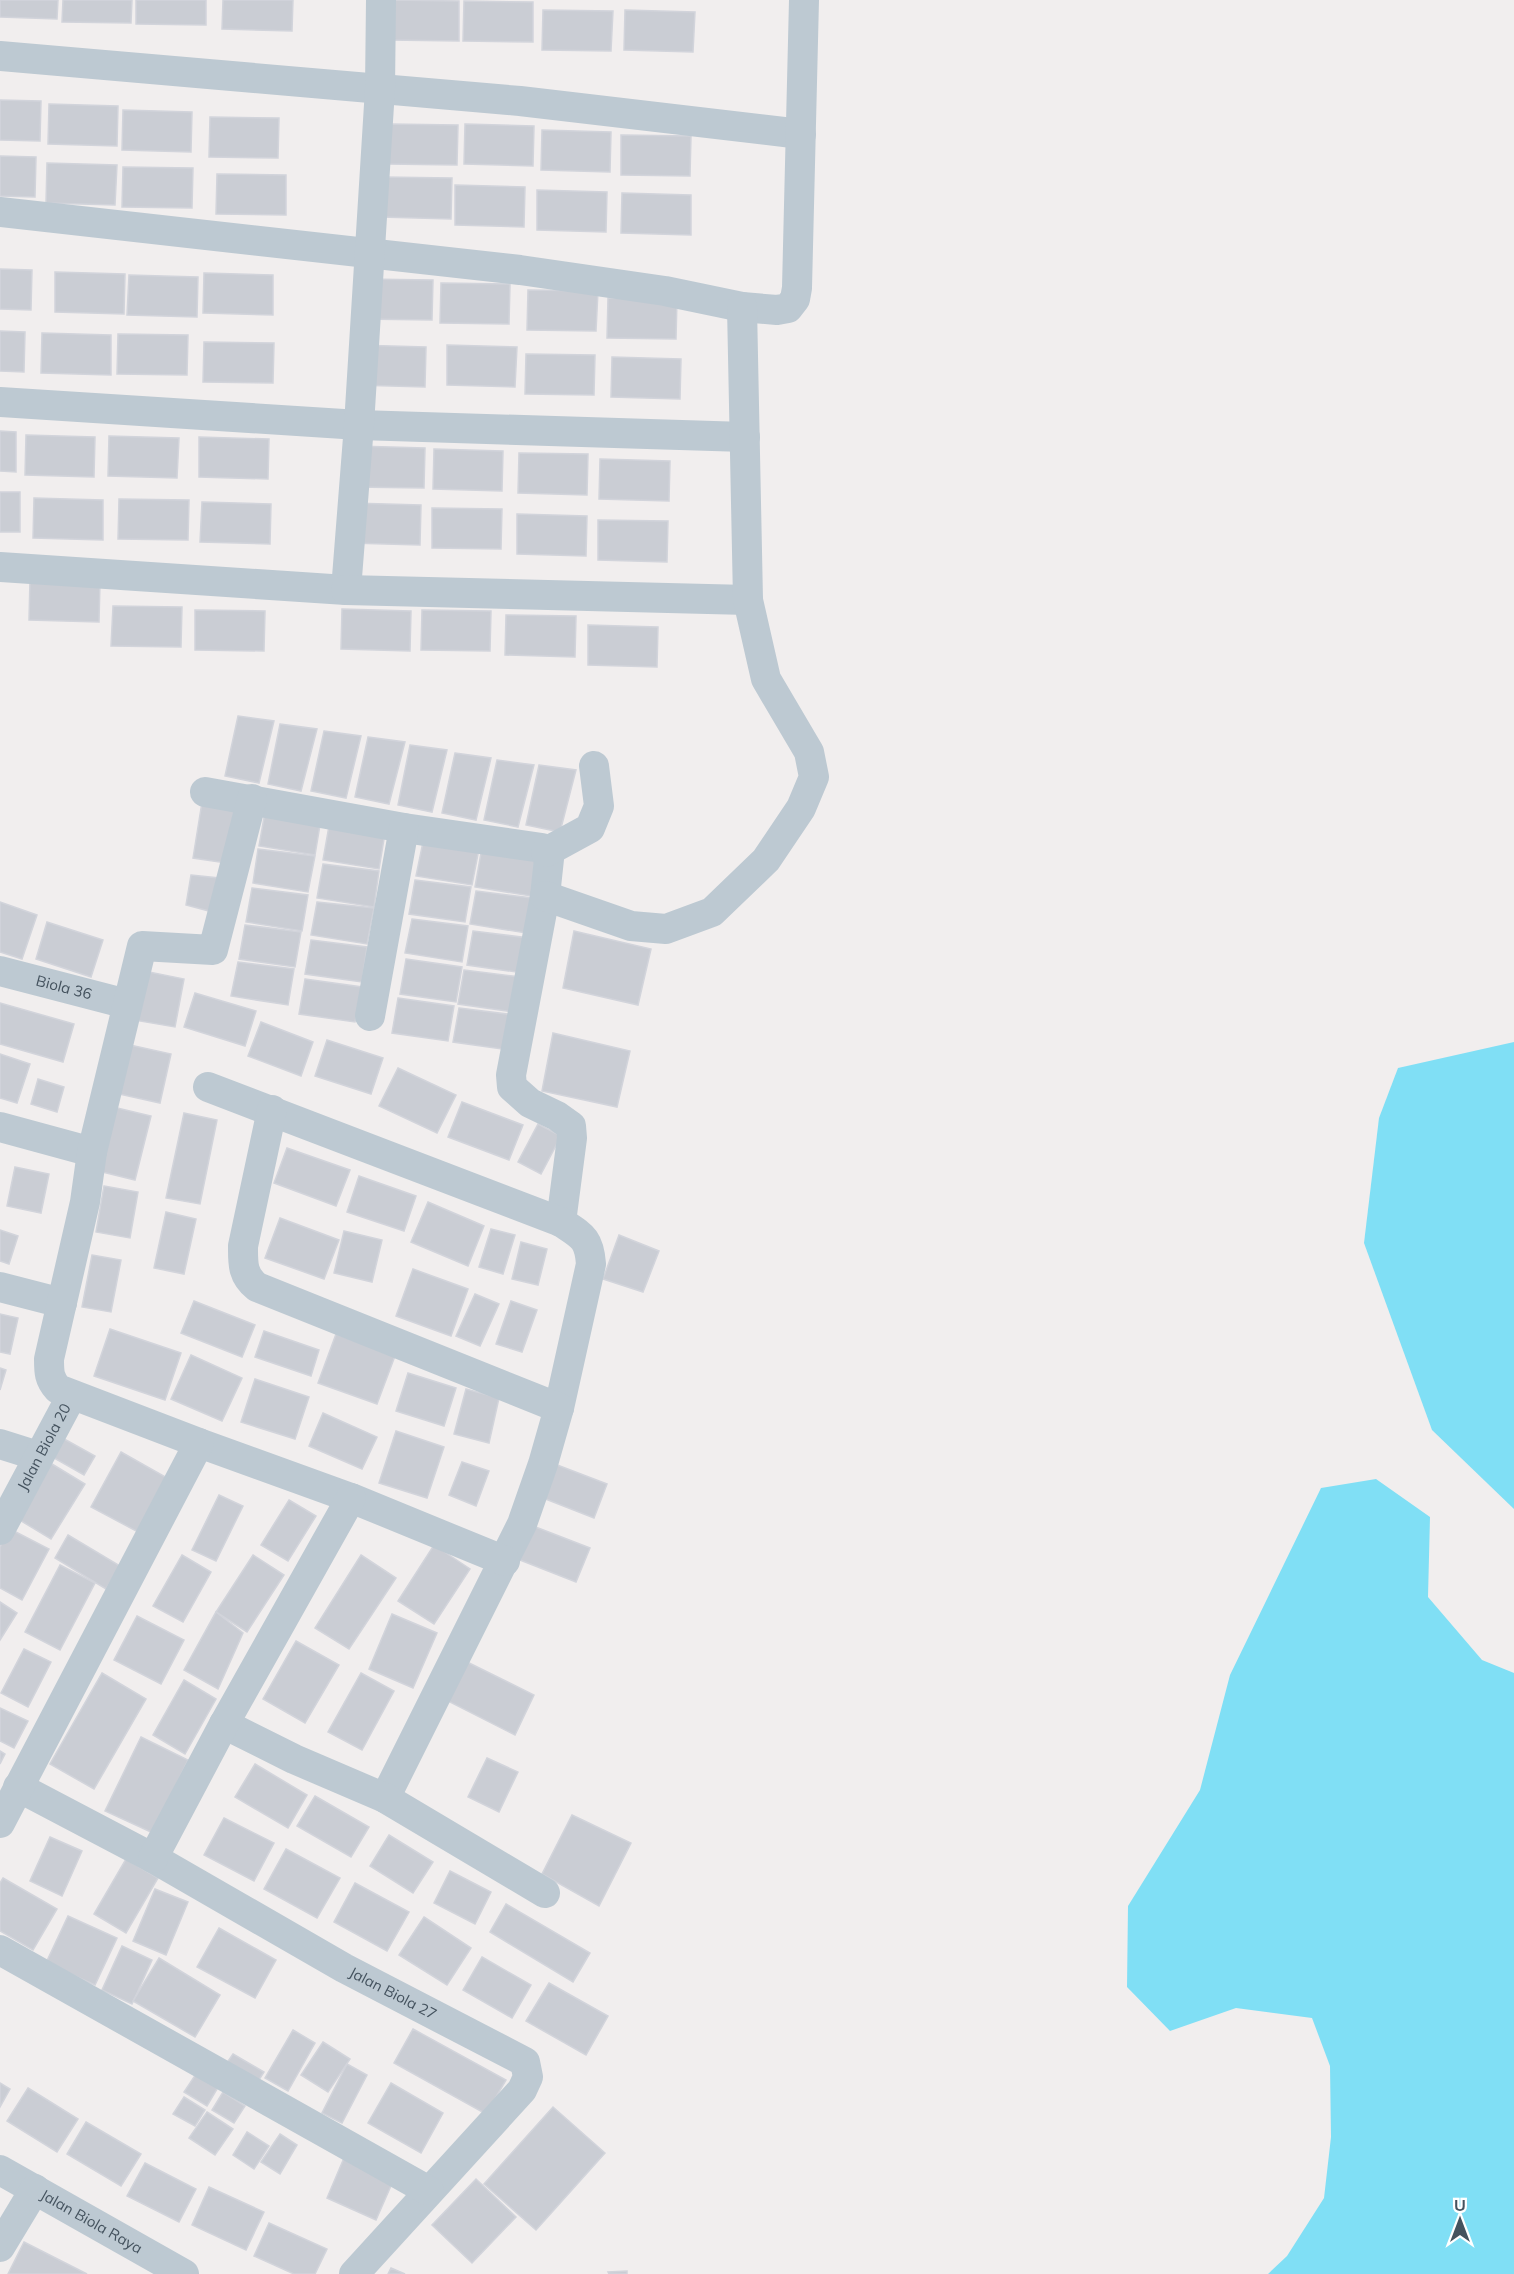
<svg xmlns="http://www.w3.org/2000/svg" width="1514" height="2274" viewBox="0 0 1514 2274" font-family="Mulish,sans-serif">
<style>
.water{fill:#80dff5}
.building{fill:#cacdd4;stroke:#d2d4db;stroke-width:1.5}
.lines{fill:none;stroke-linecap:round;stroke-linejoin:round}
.street{stroke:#bdc9d2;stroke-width:30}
.labels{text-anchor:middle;stroke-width:4.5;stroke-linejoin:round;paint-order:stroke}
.street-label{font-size:15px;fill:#44525e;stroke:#fff}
</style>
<rect width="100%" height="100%" fill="#f1eeee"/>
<g class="water">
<polygon points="1514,1042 1514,1509 1432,1430 1364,1243 1379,1118 1398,1068"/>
<polygon points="1376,1479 1430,1517 1428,1597 1482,1660 1514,1673 1514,2274 1268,2274 1287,2256 1324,2198 1331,2137 1330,2066 1312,2018 1236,2008 1170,2031 1127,1987 1128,1906 1200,1790 1230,1675 1321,1488"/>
</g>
<g class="building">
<polygon points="0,0 58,0 57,19 0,17"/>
<polygon points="63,0 132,0 131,23 62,22"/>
<polygon points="136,0 206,0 206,25 136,24"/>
<polygon points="223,0 293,0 292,31 222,29"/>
<polygon points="390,0 459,1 459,41 389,40"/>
<polygon points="464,1 533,2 533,42 463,41"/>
<polygon points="543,10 613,11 611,51 542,50"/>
<polygon points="625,10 695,12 693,52 624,50"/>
<polygon points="0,100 41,101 40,141 0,140"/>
<polygon points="49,104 118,106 117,146 48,144"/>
<polygon points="123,110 192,112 191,152 122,150"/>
<polygon points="210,117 279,118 278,158 209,157"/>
<polygon points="389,124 458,125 457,165 387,164"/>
<polygon points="465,124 534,126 533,166 464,164"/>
<polygon points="542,130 611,132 610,172 541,170"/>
<polygon points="621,135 691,136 690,176 621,175"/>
<polygon points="0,156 36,157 35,197 0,196"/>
<polygon points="47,163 117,165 115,205 46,203"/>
<polygon points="123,167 193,168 192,208 122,207"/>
<polygon points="217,174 286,175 286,215 216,214"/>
<polygon points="382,177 452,178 451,219 381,217"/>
<polygon points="455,185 525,187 524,227 455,225"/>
<polygon points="537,190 607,192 606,232 537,230"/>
<polygon points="622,193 691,195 691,235 621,233"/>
<polygon points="0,269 32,270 31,310 0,309"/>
<polygon points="55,272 125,274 124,314 55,312"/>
<polygon points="204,273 273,275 273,315 203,313"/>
<polygon points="129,275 198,277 197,317 127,315"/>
<polygon points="363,279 433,280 432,320 362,319"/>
<polygon points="441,283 510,284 509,324 440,323"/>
<polygon points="528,290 598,291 596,331 527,330"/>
<polygon points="608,298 677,299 676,339 607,338"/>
<polygon points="0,331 25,332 24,372 0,371"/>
<polygon points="42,333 111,335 111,375 41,373"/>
<polygon points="118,334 188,335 187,375 117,374"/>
<polygon points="204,342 274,343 273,383 203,382"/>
<polygon points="356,345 426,347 425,387 356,385"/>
<polygon points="447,345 517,347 515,387 447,385"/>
<polygon points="526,354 595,355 594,395 525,394"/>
<polygon points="612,357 681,359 680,399 611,397"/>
<polygon points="0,431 16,432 16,472 0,471"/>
<polygon points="26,435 95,437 94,477 25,475"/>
<polygon points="109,436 179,438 177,478 108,476"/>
<polygon points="199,437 269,439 268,479 199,477"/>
<polygon points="355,446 425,448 424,488 354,487"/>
<polygon points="434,449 503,451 502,491 433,489"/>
<polygon points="519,453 588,454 587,495 518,493"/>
<polygon points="600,459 670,461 669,501 599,499"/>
<rect x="0" y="492" width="20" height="40"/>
<polygon points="34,498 103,500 103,540 33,538"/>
<polygon points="119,499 189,500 188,540 118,539"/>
<polygon points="202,502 271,504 270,544 200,542"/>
<polygon points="351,503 421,505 420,545 350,543"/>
<polygon points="432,508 502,509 501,549 432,548"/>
<polygon points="517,514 587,516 586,556 517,554"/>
<polygon points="598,520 668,521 667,562 598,560"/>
<polygon points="30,580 100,582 99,622 29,620"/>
<polygon points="113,606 182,607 181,647 111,646"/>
<polygon points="342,609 411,611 410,651 341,649"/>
<polygon points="195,610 265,611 264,651 195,650"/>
<polygon points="422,610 491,611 490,651 421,650"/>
<polygon points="506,615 576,616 575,657 505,655"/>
<polygon points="588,625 658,627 657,667 588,665"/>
<polygon points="238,716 274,721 259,783 225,776"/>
<polygon points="280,724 317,729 301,791 268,784"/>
<polygon points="324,731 361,736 346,798 311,791"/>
<polygon points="368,737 405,742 389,804 355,797"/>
<polygon points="410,745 447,750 432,812 398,805"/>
<polygon points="455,753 491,758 476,820 442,813"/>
<polygon points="497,760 534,765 518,827 484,820"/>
<polygon points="539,765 576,770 560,832 526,825"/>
<polygon points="203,796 238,800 226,863 193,858"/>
<polygon points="265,812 321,819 315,855 259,846"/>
<polygon points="329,826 385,833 379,869 323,860"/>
<polygon points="423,842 479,849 472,885 416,876"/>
<polygon points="258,849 315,856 308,892 253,883"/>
<polygon points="481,853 537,860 531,896 475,887"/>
<polygon points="323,864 379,871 374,907 317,898"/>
<polygon points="191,875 219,878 209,911 186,905"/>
<polygon points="415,880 471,887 465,922 409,914"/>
<polygon points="252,888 308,895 302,931 246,922"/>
<polygon points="476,891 532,898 526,933 470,924"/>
<polygon points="0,902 37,915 22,959 0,952"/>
<polygon points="317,902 374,908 367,944 311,935"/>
<polygon points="412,919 468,926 462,962 405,953"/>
<polygon points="47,922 103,940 91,977 36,959"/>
<polygon points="245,925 301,932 295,967 239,959"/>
<polygon points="473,931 529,938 523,973 467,965"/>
<polygon points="574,931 651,949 638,1005 563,988"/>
<polygon points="311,940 367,947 362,982 305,974"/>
<polygon points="406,959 462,967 456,1002 400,994"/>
<polygon points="238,962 294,969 288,1005 231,996"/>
<polygon points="464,970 521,977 514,1012 458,1004"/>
<polygon points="144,971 184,979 175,1027 134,1020"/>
<polygon points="305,979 362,987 355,1022 299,1014"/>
<polygon points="195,993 256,1011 245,1046 184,1027"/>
<polygon points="398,998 454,1006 448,1041 392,1033"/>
<polygon points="0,1003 74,1024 63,1062 0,1044"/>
<polygon points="459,1008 515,1015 509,1050 453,1042"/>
<polygon points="261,1022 313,1042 301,1076 248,1056"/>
<polygon points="553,1033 630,1051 617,1107 542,1091"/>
<polygon points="327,1040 383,1058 371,1094 315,1076"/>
<polygon points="130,1045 171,1054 160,1103 119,1094"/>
<polygon points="0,1054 30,1064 17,1103 0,1098"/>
<polygon points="398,1068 456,1095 437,1133 379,1106"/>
<polygon points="38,1079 64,1087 57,1112 31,1104"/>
<polygon points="462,1102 523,1125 509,1160 448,1137"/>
<polygon points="113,1107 151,1116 135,1180 98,1171"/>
<polygon points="184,1113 217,1120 200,1204 166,1198"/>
<polygon points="538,1124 561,1136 541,1174 518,1162"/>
<polygon points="287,1148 350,1170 336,1206 274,1183"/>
<polygon points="15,1167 49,1174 41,1213 7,1206"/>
<polygon points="359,1176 416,1196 404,1231 347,1212"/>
<polygon points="104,1186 138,1192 130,1238 96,1232"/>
<polygon points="428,1202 484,1226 468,1266 411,1242"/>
<polygon points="166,1212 196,1219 184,1274 154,1268"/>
<polygon points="280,1218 339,1240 324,1279 265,1258"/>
<polygon points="491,1229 515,1235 503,1274 479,1267"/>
<polygon points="0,1230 18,1236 9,1264 0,1261"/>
<polygon points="344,1231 382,1240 372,1282 334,1273"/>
<polygon points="619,1235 659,1251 643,1292 603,1279"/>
<polygon points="521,1242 547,1249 538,1285 512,1279"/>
<polygon points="92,1255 121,1260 111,1312 82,1307"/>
<polygon points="413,1269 468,1289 451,1336 396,1316"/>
<polygon points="475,1294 499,1304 480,1346 456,1336"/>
<polygon points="194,1301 255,1325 242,1357 181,1333"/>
<polygon points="511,1301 537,1310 522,1352 496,1344"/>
<polygon points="0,1314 18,1318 10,1354 0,1352"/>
<polygon points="110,1329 181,1353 165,1400 94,1376"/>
<polygon points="264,1331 319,1350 311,1376 255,1357"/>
<polygon points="336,1334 395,1356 377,1404 318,1383"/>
<polygon points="191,1355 242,1378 222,1421 171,1399"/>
<polygon points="0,1368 6,1370 0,1390"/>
<polygon points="408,1373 456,1388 444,1426 396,1411"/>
<polygon points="255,1379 309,1397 295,1439 241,1422"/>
<polygon points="466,1389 499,1398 489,1443 454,1434"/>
<polygon points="323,1413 377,1437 362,1469 309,1446"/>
<polygon points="396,1431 444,1447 427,1498 379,1483"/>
<polygon points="57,1435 95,1456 84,1475 47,1454"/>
<polygon points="121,1452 169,1479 140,1533 91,1507"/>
<polygon points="47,1461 85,1484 51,1539 13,1516"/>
<polygon points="462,1462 489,1471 476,1506 449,1495"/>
<polygon points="552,1463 607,1484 594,1518 538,1496"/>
<polygon points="219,1495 243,1506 216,1561 192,1550"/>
<polygon points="289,1500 316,1516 288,1561 261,1545"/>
<polygon points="533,1526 590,1548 576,1582 520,1560"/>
<polygon points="10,1529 49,1549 22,1600 0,1588 0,1547"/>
<polygon points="68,1535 120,1566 106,1589 55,1558"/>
<polygon points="434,1545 470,1569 434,1624 398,1601"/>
<polygon points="182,1555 211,1572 183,1622 153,1606"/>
<polygon points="253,1555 284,1575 247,1632 216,1612"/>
<polygon points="361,1555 396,1578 349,1649 315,1628"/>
<polygon points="60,1565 95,1583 60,1650 25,1632"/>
<polygon points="0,1602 17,1613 0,1640"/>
<polygon points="216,1612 243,1633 218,1689 184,1670"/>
<polygon points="392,1614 437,1633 413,1688 369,1669"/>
<polygon points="137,1616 184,1640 161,1684 114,1660"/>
<polygon points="296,1641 339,1665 305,1723 263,1699"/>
<polygon points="24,1649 51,1662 28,1707 1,1693"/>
<polygon points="459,1658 534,1695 515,1735 440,1697"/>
<polygon points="102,1673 146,1699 94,1789 50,1764"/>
<polygon points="361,1673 394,1691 362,1750 328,1732"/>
<polygon points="184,1680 216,1699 185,1754 153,1735"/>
<polygon points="0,1708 28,1721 14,1748 0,1741"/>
<polygon points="141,1737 188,1760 153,1833 105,1811"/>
<polygon points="0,1751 5,1754 0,1764"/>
<polygon points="487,1758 518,1772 499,1812 468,1797"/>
<polygon points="255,1764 307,1795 288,1828 235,1797"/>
<polygon points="315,1796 369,1827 351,1857 297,1826"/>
<polygon points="572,1815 631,1843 599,1906 542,1874"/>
<polygon points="224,1818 274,1843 254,1881 204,1855"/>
<polygon points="389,1835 433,1862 413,1893 370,1866"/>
<polygon points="50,1837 82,1851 62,1896 30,1881"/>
<polygon points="286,1849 340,1878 317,1918 264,1889"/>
<polygon points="126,1859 158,1878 126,1933 94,1914"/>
<polygon points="450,1871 491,1892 475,1924 434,1903"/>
<polygon points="3,1878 57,1909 33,1950 0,1931 0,1883"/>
<polygon points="355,1883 409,1912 387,1951 334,1922"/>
<polygon points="155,1889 188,1902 166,1955 133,1941"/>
<polygon points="506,1904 590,1953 573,1982 490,1932"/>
<polygon points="68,1916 117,1938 95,1985 46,1963"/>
<polygon points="424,1917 471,1948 447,1985 399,1955"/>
<polygon points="219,1928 276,1960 255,1998 197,1967"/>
<polygon points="122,1946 152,1960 132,2004 102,1990"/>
<polygon points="482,1957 531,1985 512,2018 463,1990"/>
<polygon points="159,1958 220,1995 195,2037 133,2001"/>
<polygon points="549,1983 608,2016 586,2055 526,2021"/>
<polygon points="413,2029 506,2080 486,2114 394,2063"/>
<polygon points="293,2030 315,2043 288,2091 265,2078"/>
<polygon points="323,2042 350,2059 328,2092 301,2075"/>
<polygon points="233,2054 264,2072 255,2086 224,2067"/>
<polygon points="347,2064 367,2075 342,2123 322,2113"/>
<polygon points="198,2071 220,2084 207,2106 184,2092"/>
<polygon points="0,2083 10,2089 0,2107"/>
<polygon points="391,2083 443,2113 421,2153 368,2123"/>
<polygon points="28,2088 78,2119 57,2152 7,2121"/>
<polygon points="223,2092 245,2106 234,2123 212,2110"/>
<polygon points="184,2097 205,2110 195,2126 173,2114"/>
<polygon points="553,2107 605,2153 536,2230 484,2184"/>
<polygon points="207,2112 233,2129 215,2155 189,2138"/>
<polygon points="86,2122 141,2154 121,2186 67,2154"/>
<polygon points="247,2132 269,2146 254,2169 233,2155"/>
<polygon points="280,2134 297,2145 280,2174 261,2162"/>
<polygon points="344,2158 394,2179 376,2220 327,2198"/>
<polygon points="145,2163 196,2189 179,2222 127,2196"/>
<polygon points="476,2179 516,2217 472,2263 432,2225"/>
<polygon points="209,2187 264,2212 246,2250 192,2225"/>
<polygon points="269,2223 327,2249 315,2274 294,2274 254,2256"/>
<polygon points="24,2242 87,2274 8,2274"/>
<polygon points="391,2268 405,2274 388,2274"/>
<polygon points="627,2271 627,2274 609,2274 608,2272"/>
</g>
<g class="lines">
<g class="street">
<polyline points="0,56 520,101 801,134"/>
<polyline points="0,212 520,270 665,291 742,307 777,310 788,308 795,299 797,288 804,0"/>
<polyline points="0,402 359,425 745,437"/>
<polyline points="0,567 346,590 359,425 380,89 381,0"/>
<polyline points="346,590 748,600"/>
<polyline points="205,792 404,828 542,848 549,859 545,896 511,1075 512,1087 530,1103 557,1116 571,1126 572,1138 561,1222"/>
<polyline points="546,852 590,828 599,806 594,766"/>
<polyline points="545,896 631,926 666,929 712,912 766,860 801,808 814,777 809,752 766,679 748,600 742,307"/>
<path id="s1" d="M 0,971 L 127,1004"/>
<polyline points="370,1016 404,828"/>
<path d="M 208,1087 L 561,1222 C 582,1236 589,1238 591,1264 L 559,1408 L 543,1464 L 522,1524 L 385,1798"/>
<path d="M 272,1110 L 243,1246 C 243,1263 242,1275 257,1287 L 559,1408"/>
<polyline points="0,1127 92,1152"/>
<polyline points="0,1287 62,1303"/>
<polyline points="199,1443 351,1498 505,1561"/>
<polyline points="0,1444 38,1456"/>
<path id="s2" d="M 0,1530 L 72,1395"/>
<polyline points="224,1724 294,1759 385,1798 545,1893"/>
<path id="s3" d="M 18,1787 L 153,1858 L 344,1968 L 525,2062 L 528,2077 L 522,2090 L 354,2274"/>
<path d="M 0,1823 L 199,1443 L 58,1389 C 49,1379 49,1372 49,1359 L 85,1202 L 92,1152 L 142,946 L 213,950 L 252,799"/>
<polyline points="153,1858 224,1724 351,1498"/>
<polyline points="0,1950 429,2191"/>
<path id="s4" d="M 0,2170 L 184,2274"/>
<polyline points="0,2247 35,2189"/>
</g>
</g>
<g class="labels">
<g class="street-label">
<text dy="5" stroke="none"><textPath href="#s1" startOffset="66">Biola 36</textPath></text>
<text dy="5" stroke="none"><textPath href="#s2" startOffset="94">Jalan Biola 20</textPath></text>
<text dy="5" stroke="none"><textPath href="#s3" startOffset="428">Jalan Biola 27</textPath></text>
<text dy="5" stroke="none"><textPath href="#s4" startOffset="105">Jalan Biola Raya</textPath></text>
</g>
</g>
<g transform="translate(1460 2220)" stroke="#ffffff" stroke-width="4.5" paint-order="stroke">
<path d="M0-4.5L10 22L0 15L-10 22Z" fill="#44525e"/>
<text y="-9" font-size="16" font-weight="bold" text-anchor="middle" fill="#44525e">U</text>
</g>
</svg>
